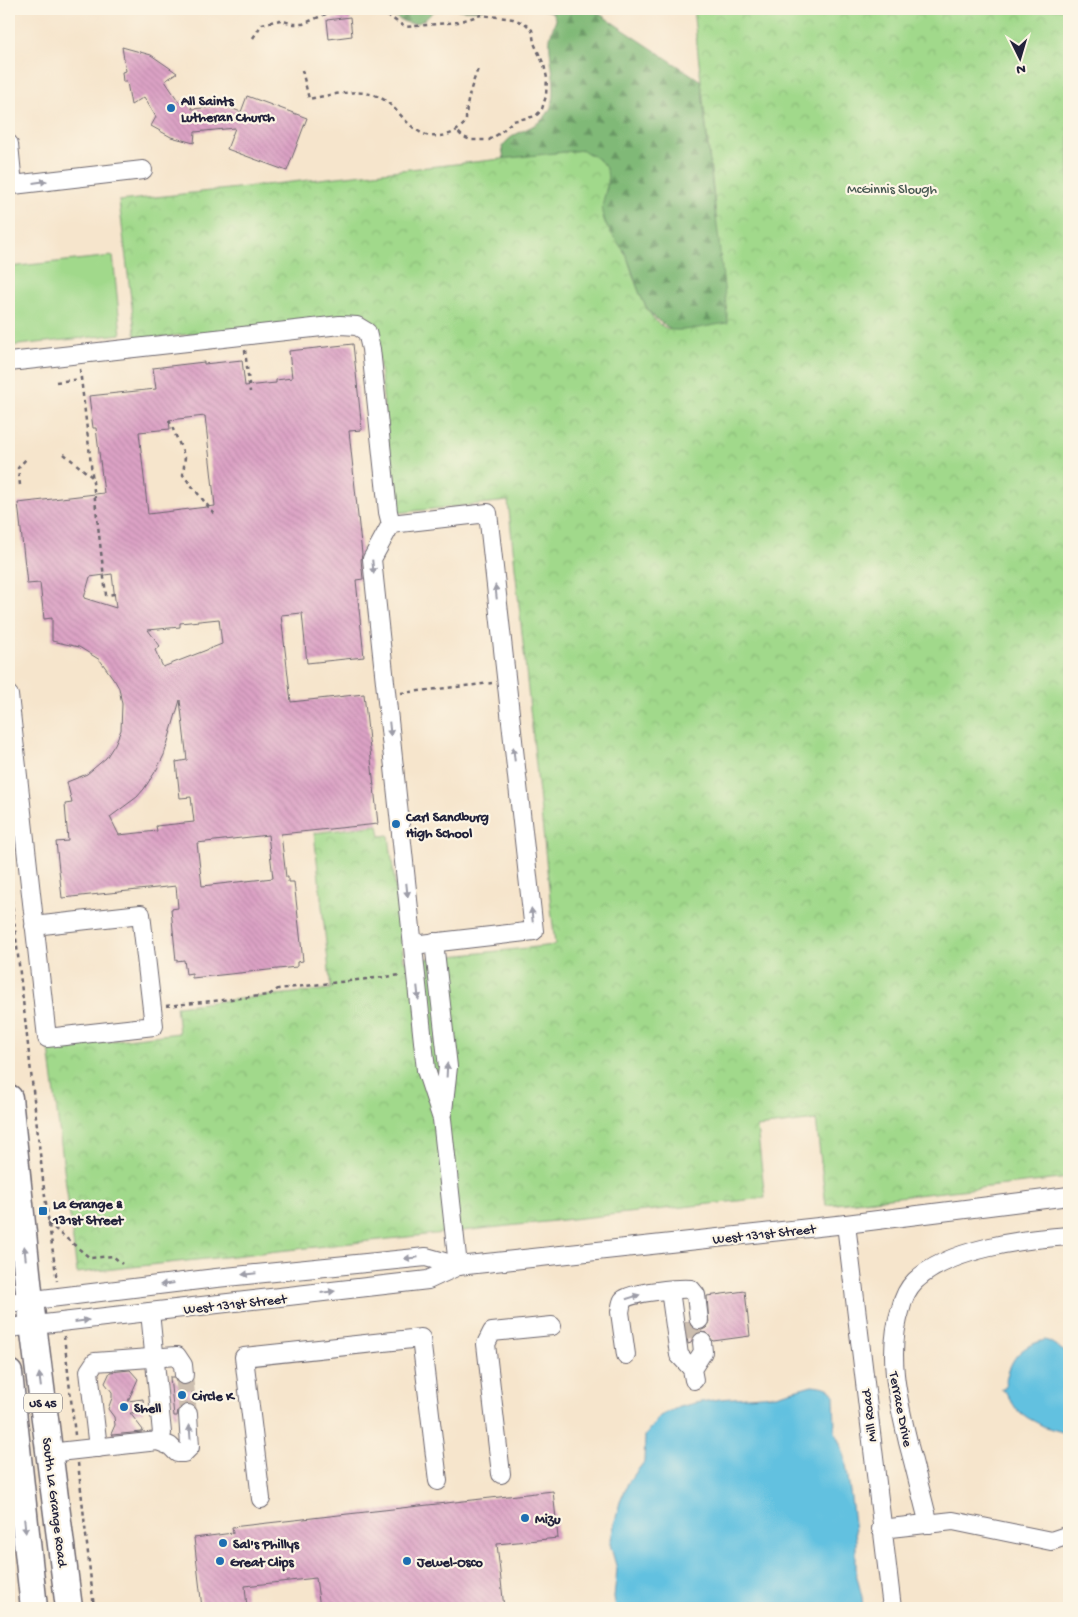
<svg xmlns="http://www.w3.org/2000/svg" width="1078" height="1617" viewBox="0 0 1078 1617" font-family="'Gochi Hand',sans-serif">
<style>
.grass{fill:#a1d98b;stroke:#627e63}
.forest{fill:url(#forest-firs);stroke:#516e59}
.park{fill:url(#park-crowns);stroke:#627e63}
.water{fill:#62c1e0;stroke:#42728e}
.building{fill:url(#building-back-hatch);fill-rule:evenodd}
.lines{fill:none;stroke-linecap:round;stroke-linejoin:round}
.minor-tunnel{stroke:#ccbeaf;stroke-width:18;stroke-dasharray:18 9;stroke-linecap:butt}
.minor-casing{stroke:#6c666e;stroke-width:20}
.highway-casing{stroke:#6c666e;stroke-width:29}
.path{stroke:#6c666e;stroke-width:2.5;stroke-dasharray:4 4;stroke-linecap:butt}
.minor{stroke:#fff;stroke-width:18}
.highway{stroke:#fff;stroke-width:26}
.oneway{fill:#9c9ca7}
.poi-dot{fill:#1f6fb2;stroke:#fcf5e5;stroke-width:2}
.labels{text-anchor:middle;stroke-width:4.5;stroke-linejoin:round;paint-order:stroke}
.shield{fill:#fcf5e5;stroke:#63616e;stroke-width:1}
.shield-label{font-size:12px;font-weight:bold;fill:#22223b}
.poi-label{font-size:14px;font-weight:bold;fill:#22223b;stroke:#fcf5e5;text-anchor:start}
.park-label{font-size:14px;fill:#485953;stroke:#fcf5e5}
.street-label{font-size:14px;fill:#22223b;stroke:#fcf5e5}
</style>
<defs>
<pattern id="forest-firs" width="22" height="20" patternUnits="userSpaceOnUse" patternTransform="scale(1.25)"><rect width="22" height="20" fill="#80b977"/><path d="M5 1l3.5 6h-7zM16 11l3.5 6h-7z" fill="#689663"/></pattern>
<pattern id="park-crowns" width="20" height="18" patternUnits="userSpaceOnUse" patternTransform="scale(1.25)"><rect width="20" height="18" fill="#a1d98b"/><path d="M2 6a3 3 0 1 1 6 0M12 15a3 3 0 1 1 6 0" fill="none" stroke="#8aba79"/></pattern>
<pattern id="building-back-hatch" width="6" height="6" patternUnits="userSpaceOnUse" patternTransform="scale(1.25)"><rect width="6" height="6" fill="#dca2c5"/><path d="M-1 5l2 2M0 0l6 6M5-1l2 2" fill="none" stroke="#bc8baa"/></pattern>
</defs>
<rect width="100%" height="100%" fill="#fcf5e5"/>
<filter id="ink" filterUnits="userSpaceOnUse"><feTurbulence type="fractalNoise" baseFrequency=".02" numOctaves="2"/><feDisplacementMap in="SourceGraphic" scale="10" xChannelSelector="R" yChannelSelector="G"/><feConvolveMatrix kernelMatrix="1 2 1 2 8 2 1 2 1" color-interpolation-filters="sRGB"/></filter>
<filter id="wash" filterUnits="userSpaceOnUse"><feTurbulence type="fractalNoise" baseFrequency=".0096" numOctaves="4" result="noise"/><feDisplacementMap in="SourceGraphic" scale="20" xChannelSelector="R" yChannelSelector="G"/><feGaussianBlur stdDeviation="1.12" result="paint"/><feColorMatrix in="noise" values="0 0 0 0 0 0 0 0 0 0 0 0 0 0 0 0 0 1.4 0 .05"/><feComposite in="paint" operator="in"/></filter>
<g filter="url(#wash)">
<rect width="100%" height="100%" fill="#f6e5cc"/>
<polygon class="grass" points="113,256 121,334 9,346 9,267"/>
<g class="forest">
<path d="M 387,9 L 485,9 C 470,13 457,8 442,9 C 431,10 430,17 422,21 C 410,28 394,18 387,9 Z"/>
<path d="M 541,9 L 592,9 L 701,81 L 715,211 L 882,1199 L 826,1205 L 770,699 L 673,330 C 635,311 640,283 624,251 C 621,246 617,243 614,239 C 603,223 598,206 607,188 L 583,150 L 504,159 L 502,147 C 515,127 541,131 551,107 C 559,89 548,58 550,38 C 551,32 554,25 556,20 L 552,12 Z"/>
</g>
<path class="park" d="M 693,9 L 1069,9 L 1069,1178 L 826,1205 L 816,1120 L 757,1127 L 765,1198 L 77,1273 L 49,1048 L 179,1033 L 176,1006 L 331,989 L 314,833 L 378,825 L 380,836 L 389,835 L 404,961 L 555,945 L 508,501 L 396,513 L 376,333 L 374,325 L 366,315 L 136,340 L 119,201 L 583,150 C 588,154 594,156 599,160 C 619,176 598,197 603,217 C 608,234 622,244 628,260 C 635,280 647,329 674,330 C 690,331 711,325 728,323 Z"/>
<g class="water">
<path d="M 1045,1340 C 1051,1341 1063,1351 1069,1355 L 1069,1434 L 1045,1427 L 1028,1418 L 1017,1410 L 1006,1393 L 1001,1389 L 1005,1387 C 1009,1360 1018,1347 1045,1340 Z"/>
<path d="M 812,1385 C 821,1386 829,1386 834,1394 L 835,1431 L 845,1457 L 851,1498 L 856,1540 L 856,1573 L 862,1597 L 863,1608 L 616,1608 L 614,1597 L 617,1569 L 610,1544 L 614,1525 L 620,1502 L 628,1483 L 644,1462 L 645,1436 L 660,1416 L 679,1407 L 695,1403 L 719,1399 L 776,1395 Z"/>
</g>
<g id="blocks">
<g class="building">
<polygon points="350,17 352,36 329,39 327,20"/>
<polygon points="122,47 151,55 177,73 165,81 179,102 189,99 192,109 225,106 241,112 247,96 307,118 287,171 227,149 235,128 195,132 194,143 171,137 151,126 156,117 144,97 131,105 127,82 123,82 122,72 126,71"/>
<path d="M 353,344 L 362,430 L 349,431 L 362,554 L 361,560 L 363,579 L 356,580 L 364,657 L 307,663 L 302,613 L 281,615 L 291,702 L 364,694 L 378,824 L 281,834 L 286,877 L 288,877 L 288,882 L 294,882 L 303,961 L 297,962 L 297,967 L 192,978 L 192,973 L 186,974 L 184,960 L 176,961 L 171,909 L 178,908 L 176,886 L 62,898 L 56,842 L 68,841 L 65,804 L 72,803 L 67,782 L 87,774 L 106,758 L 115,744 L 121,730 L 122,704 L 119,688 L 115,681 L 100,660 L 79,647 L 52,641 L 52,618 L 44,619 L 40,583 L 27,584 L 18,503 L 104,493 L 96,428 L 93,428 L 89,396 L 156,389 L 153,368 L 204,362 L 204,364 L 242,360 L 245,386 L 276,383 L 276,380 L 292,378 L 289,351 ZM 205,416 L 215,506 L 148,514 L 139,432 L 170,429 L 169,420 ZM 112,574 L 116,608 L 84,598 L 90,577 ZM 219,619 L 222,644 L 163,667 L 155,650 L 160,646 L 148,630 L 180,627 L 180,623 ZM 180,700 L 187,760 L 176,762 L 180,798 L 191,797 L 194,822 L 156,826 L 157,831 L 119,835 L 110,817 L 137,797 L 144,789 L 157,769 L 164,755 ZM 268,835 L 273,878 L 202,886 L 197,843 Z"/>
<polygon points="745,1291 750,1336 713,1341 707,1333 700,1332 693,1337 691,1343 688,1344 685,1322 689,1322 694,1330 700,1331 706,1328 709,1324 707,1296"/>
<polygon points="130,1370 138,1379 128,1401 143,1399 144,1412 130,1413 143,1430 142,1432 112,1435 111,1434 115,1425 114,1417 108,1409 112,1398 112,1392 105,1383 110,1372"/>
<polygon points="170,1377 174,1377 176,1382 180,1385 186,1385 191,1383 194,1405 188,1403 183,1405 178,1410 177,1416 174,1416"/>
<polygon points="553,1491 558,1538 497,1544 504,1608 320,1608 316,1578 245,1586 247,1608 202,1608 194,1538 233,1533 232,1527"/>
</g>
</g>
</g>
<g filter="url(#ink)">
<use href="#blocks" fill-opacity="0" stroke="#6c666e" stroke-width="1"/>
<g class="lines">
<g class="minor-tunnel">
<polyline points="691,1321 694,1343"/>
<polyline points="184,1375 188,1414"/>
</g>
<defs>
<g id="minor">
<polyline points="9,144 13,185 143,170"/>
<polyline points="9,362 340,325 357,326 367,332 371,349 388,512 391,524 372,559 426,1070 442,1119 458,1266"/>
<polyline points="391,524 488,513 534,931 413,945"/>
<polyline points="9,695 47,1038 154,1026 141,914 34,926"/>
<polyline points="434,942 448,1067 443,1111"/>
<polyline points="846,1224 892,1608"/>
<polyline points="670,1290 679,1355 692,1369"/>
<polyline points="9,1303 216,1278 426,1257 458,1266"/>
<polyline points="9,1328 428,1280 458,1266 846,1224 1069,1196"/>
<path d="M 626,1355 L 620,1312 C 621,1308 621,1303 623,1300 C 631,1292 680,1288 691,1289 L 696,1295 L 699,1320"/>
<polyline points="694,1380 692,1369 703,1352 702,1342"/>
<polyline points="158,1441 170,1446 177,1453 184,1453 190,1447 188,1414"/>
<polyline points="98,1448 89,1371 95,1362 177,1356 183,1365 184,1375"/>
<polyline points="49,1453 158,1441 162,1433 150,1312"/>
<polyline points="501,1474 486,1344 492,1332 552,1326"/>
<polyline points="261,1499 244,1357 421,1338 438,1481"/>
<path d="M 929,1524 C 922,1498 916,1472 909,1446 C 898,1400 886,1354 901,1308 C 903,1299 908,1288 915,1281 C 948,1249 1024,1239 1069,1236"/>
<polyline points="881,1529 953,1521 1051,1541 1069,1535"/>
</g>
<g id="highway">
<polyline points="9,1098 30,1301 69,1608"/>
<polyline points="9,1373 34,1608"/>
</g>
</defs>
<use href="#minor" class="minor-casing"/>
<use href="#highway" class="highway-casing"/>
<g class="path">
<polyline points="372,9 390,17 405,27 458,22 481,15 513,19 526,24 532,30 534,43 544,65 547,78 546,96 542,109 536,116 513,121 500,133 489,140 471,140 463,137 457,131"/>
<polyline points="253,38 262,24 280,20 294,24 303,24 328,13 356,9"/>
<path d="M 302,70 L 309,99 C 330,95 353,89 374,95 C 400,103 409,140 440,136 C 452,135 458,130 466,122 C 466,102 471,87 478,69"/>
<polyline points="245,350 250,392"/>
<polyline points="80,369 106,595 115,594"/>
<polyline points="56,382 81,379"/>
<polyline points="169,420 185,457 183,475 216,516"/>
<polyline points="64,454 92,477"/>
<polyline points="20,485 18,468 27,458"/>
<polyline points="401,693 492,683"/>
<polyline points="9,875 44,1189 57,1281"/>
<polyline points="166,1006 269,995 278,989 402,975"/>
<polyline points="48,1223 90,1258 113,1256 122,1264"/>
<polyline points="64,1336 75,1435"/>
<polyline points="78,1463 94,1608"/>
</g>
<use href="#minor" class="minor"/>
<use href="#highway" class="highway"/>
</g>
<defs><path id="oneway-solid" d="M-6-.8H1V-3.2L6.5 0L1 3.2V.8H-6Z" transform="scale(1.25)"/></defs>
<g class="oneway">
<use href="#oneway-solid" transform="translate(40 182) rotate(-7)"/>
<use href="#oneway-solid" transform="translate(373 567) rotate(84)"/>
<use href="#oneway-solid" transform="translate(496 592) rotate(-96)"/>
<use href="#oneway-solid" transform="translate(390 729) rotate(84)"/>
<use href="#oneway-solid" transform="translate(514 754) rotate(-96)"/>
<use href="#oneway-solid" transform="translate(407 890) rotate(84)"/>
<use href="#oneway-solid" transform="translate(532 915) rotate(-96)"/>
<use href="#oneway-solid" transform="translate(418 993) rotate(84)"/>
<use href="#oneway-solid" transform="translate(447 1070) rotate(-87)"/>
<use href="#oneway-solid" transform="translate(25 1253) rotate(-96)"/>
<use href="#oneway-solid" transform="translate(411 1258) rotate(174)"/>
<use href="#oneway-solid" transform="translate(249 1274) rotate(174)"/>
<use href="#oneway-solid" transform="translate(167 1284) rotate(173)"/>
<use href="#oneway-solid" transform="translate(328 1292) rotate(-7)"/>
<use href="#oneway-solid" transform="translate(633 1297) rotate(-18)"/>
<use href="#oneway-solid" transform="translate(82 1321) rotate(-7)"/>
<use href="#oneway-solid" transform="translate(40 1380) rotate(-97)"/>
<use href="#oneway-solid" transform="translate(190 1432) rotate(-94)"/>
<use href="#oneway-solid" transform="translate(25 1526) rotate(84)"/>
</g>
</g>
<g class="poi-dot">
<circle cx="171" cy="108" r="5"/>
<circle cx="396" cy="824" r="5"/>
<rect x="38" y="1206" width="10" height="10" rx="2.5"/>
<circle cx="182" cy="1395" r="5"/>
<circle cx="124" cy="1407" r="5"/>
<circle cx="525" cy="1518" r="5"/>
<circle cx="223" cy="1543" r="5"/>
<circle cx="220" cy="1561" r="5"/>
<circle cx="407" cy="1561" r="5"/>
</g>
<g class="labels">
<rect class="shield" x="24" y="1393.5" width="38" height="19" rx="4"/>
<g class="shield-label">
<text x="43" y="1407">US 45</text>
</g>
<g class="poi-label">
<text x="181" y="105">All Saints<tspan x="181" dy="16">Lutheran Church</tspan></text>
<text x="406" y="821">Carl Sandburg<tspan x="406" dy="16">High School</tspan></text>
<text x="53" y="1208">La Grange &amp;<tspan x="53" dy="16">131st Street</tspan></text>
<text x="192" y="1400">Circle K</text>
<text x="134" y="1412">Shell</text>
<text x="535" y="1523">Mizu</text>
<text x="233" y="1548">Sal's Phillys</text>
<text x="230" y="1566">Great Clips</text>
<text x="417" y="1566">Jewel-Osco</text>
</g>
<g class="park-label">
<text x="892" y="193">McGinnis Slough</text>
</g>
<g class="street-label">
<text transform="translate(764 1233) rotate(-6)" y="5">West 131st Street</text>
<text transform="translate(235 1303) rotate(-6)" y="5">West 131st Street</text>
<text transform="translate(902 1409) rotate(79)" y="5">Terrace Drive</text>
<text transform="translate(868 1416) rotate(-97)" y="5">Mill Road</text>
<text transform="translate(56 1502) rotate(83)" y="5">South La Grange Road</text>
</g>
</g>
<rect width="1078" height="1617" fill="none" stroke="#fcf5e5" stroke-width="30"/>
<g transform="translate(1020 58) rotate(175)" stroke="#fcf5e5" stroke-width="4" paint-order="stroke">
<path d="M0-4L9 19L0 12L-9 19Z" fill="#22223b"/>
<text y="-8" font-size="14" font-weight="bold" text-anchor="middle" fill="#22223b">N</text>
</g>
</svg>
